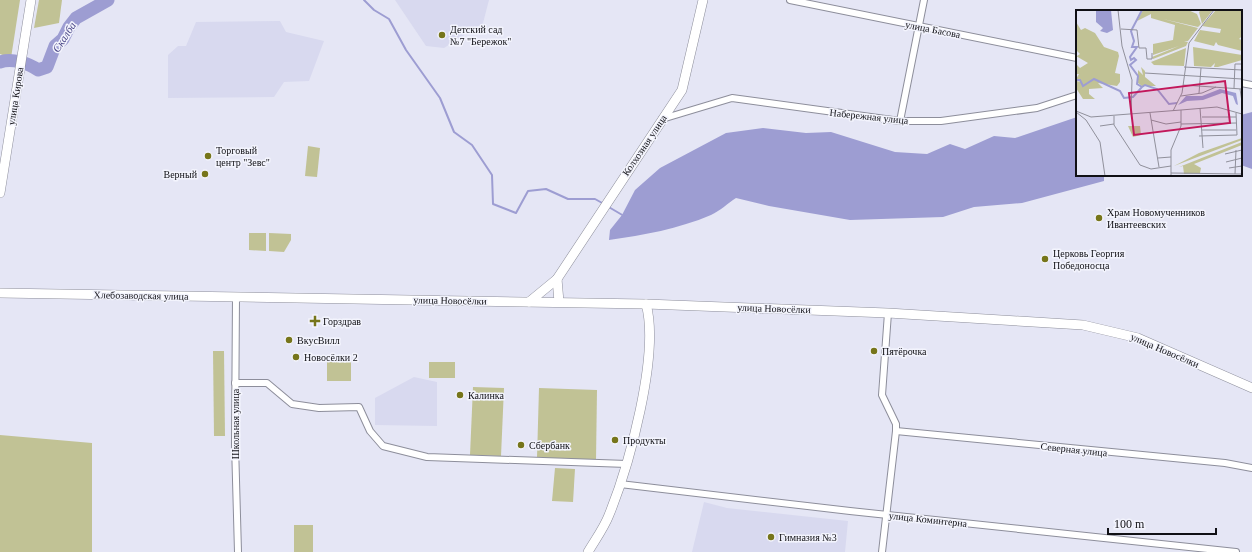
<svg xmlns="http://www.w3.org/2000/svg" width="1252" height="552" viewBox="0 0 1252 552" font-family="'Times New Roman',serif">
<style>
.built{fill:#d8d9ef}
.green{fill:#c1c295}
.water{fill:#9d9dd2}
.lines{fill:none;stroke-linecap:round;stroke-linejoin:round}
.stream{stroke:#9d9dd2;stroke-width:2}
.river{stroke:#9d9dd2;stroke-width:13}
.street-casing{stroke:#8d8e9b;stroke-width:8}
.secondary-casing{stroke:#8d8e9b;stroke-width:10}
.street{stroke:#fff;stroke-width:6}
.secondary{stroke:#fff;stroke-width:9}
.poi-dot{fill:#76751a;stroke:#f3f4fd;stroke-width:1.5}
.labels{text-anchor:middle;stroke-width:3;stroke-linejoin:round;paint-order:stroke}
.poi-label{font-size:10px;fill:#101015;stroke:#f3f4fd;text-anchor:start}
.street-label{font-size:10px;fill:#101015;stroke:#f3f4fd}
.water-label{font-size:11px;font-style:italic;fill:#484486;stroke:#f3f4fd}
.inset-river{fill:none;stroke:#9d9dd2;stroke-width:2}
.inset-road{fill:none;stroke:#90909b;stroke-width:1}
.view{fill:#c2185b;fill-opacity:0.15;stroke:#c2185b;stroke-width:2}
.inset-edge{fill:none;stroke:#101015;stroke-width:2}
</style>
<rect width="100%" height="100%" fill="#e5e6f5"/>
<g class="built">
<polygon points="395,0 489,0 483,23 444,48 426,46"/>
<polygon points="280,21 286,32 324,41 309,81 284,82 274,97 168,98 168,55 178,46 186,46 196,22"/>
<polygon points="414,377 437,382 437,426 375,425 375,398"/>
<polygon points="704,502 727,508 848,521 845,552 692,552"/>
</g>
<g class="green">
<polygon points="0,0 20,0 11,58 0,54"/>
<polygon points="39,0 62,0 59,23 34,28"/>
<polygon points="308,146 320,148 317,177 305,176"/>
<polygon points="249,233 266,233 266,251 249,250"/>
<polygon points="269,233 291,234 291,240 284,252 269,251"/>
<polygon points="213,351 224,351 225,436 214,436"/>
<polygon points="327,361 351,362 351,381 327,381"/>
<rect x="429" y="362" width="26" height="16"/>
<polygon points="473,387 504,388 501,456 470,455"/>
<polygon points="539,388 597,390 596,460 537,458"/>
<polygon points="0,435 92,443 92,552 0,552"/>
<polygon points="555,468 575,469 573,502 552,501"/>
<rect x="294" y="525" width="19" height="27"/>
</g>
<g class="water">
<polygon points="1252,112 1252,169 1241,165 1241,115"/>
<path d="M 1077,117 L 1077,175 L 1104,175 L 1104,181 L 1022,203 L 974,207 L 943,217 L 850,220 L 769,206 L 736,198 C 728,203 720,211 711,215 C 678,229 644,235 609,240 L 610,230 L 622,215 L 635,190 L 660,168 L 726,133 L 763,128 L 806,133 L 831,132 L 895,152 L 927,154 L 950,144 L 965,149 L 994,136 L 1015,138 Z"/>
</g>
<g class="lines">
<g class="stream">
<polyline points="364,0 374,10 389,19 406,50 440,98 454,132 472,145 492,175 493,204 516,213 528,191 546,189 568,199 595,199 604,204"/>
<polyline points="607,206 624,216"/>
</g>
<path class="river" d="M 0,62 C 12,58 28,63 38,70 L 47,67 L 55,46 L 63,39 L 69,27 L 76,18 L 108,0"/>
<defs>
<g id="street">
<polyline points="790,0 1077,58"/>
<polyline points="1241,83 1252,85"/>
<polyline points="662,119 732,98 900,121 941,121 1037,108 1077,95"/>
<polyline points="900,121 924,0"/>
<polyline points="236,296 235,444 238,552"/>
<polyline points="235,383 267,383 292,404 319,408 359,407 370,431 383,446 427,457 627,464"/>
<polyline points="896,431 1225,463 1252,468"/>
<polyline points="620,484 850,511 1236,552"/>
<polyline points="882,552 896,431 896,424 882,395 888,313"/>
</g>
<g id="secondary">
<polyline points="0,193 31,0"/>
<polyline points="557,279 559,302"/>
<polyline points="0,293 646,304 888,313 1083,325 1138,338 1252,388"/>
<polyline points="529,302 557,279 682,90 703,0"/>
<path d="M 588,552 C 595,540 604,528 609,515 C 629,466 660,354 646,304"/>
</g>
</defs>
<use href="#street" class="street-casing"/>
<use href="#secondary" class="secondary-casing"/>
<use href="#street" class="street"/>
<use href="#secondary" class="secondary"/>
</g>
<g class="poi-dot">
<circle cx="442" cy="35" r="4"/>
<circle cx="208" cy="156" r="4"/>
<circle cx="205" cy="174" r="4"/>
<circle cx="1099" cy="218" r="4"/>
<circle cx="1045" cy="259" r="4"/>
<path d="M313 315h4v4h4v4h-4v4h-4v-4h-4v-4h4z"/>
<circle cx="289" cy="340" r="4"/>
<circle cx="874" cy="351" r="4"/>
<circle cx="296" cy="357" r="4"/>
<circle cx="460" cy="395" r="4"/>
<circle cx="615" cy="440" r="4"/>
<circle cx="521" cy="445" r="4"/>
<circle cx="771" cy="537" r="4"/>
</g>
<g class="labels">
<g class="poi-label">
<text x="450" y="33">Детский сад<tspan x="450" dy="12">№7 "Бережок"</tspan></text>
<text x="216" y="154">Торговый<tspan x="216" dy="12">центр "Зевс"</tspan></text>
<text x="197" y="178" text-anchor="end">Верный</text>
<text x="1107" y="216">Храм Новомученников<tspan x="1107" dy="12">Ивантеевских</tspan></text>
<text x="1053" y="257">Церковь Георгия<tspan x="1053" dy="12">Победоносца</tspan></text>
<text x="323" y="325">Горздрав</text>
<text x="297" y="344">ВкусВилл</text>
<text x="882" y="355">Пятёрочка</text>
<text x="304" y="361">Новосёлки 2</text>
<text x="468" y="399">Калинка</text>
<text x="623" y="444">Продукты</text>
<text x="529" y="449">Сбербанк</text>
<text x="779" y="541">Гимназия №3</text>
</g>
<g class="street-label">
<text transform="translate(933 29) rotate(11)" y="4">улица Басова</text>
<text transform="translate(15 96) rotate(-81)" y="4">улица Кирова</text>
<text transform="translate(869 116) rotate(6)" y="4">Набережная улица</text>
<text transform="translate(644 145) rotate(-56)" y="4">Колхозная улица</text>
<text transform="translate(141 295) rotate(1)" y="4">Хлебозаводская улица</text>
<text transform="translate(450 300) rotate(1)" y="4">улица Новосёлки</text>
<text transform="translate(774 308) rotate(2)" y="4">улица Новосёлки</text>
<text transform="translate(1165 350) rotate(23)" y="4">улица Новосёлки</text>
<text transform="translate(235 424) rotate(-90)" y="4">Школьная улица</text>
<text transform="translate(1074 449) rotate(6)" y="4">Северная улица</text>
<text transform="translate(928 519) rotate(6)" y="4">улица Коминтерна</text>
</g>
<g class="water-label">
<text transform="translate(64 37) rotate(-57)" y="4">Скалба</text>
</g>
</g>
<g transform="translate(1076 10)">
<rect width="166" height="166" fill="#e5e6f5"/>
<path d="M 67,0 L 112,0 L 121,4 L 125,14 L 122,17 L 87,9 L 122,18 L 112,31 L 108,32 L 112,32 L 110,36 L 77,49 L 76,47 L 103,36 L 77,45 L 77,34 L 97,30 L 99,15 L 75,8 L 75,4 L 61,11 ZM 125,0 L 137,0 L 126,14 L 123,2 ZM 140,0 L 166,0 L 166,28 L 166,26 L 163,29 L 166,30 L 166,41 L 142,35 L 140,32 L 138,36 L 118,31 L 124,20 L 144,23 L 145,19 L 126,16 ZM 0,12 L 5,20 L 9,18 L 19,23 L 28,37 L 42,42 L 43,46 L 39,63 L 44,64 L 44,72 L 41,76 L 22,73 L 27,78 L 13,79 L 13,84 L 19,89 L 7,89 L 0,78 L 0,71 L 5,72 L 0,69 L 3,64 L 0,64 L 1,55 L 4,58 L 12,53 L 0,46 L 0,42 L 1,46 L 4,44 L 0,40 ZM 117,37 L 166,45 L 166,50 L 142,57 L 138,57 L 139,53 L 135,57 L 118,56 ZM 110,38 L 108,56 L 78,55 L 75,52 ZM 65,57 L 69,61 L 69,67 L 80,76 L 66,76 L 62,73 L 62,60 L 67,65 ZM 52,116 L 64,116 L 65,125 L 57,127 ZM 166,128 L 166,130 L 98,156 L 123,143 ZM 166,132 L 166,135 L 118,154 L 125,158 L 124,163 L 108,164 L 107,156 L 103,157 Z" fill="#c1c295"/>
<path d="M 20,0 L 35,0 L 37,20 L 31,23 L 24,21 L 27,18 L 20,12 ZM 144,79 L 160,83 L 162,95 L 160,94 L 157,86 L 146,83 L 127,90 L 111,91 L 102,95 L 110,86 L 126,86 Z" fill="#9d9dd2"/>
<path class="inset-river" d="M 0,70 L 4,70 L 7,76 L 18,69 L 44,81 L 48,88 L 57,87 L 66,77 L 61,74 L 62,66 L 54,55 L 60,50 L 58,48 L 55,50 L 54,47 L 61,37 L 56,37 L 58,31 L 55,21 L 66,0M 66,77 L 69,75 L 81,79 L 93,94 L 101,93"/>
<path class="inset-road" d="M 42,0 L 46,36 L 56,70 L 55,104M 45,19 L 61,20 L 63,38 L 70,38 L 71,49 L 76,49 L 76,43M 108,57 L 166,60M 69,63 L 166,69M 107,75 L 166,79M 158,78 L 159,54 L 166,54M 164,79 L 166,92M 123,83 L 125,58M 105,86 L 126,83 L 140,77M 124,98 L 127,138M 105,100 L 141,97 L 166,104M 0,101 L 15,107 L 105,100 L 105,116 L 95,140 L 95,166M 97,101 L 106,83 L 113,33 L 138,0M 0,102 L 10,110 L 24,132 L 29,166M 74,103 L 83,157M 38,106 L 38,115 L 64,155 L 75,159 L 95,156M 126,107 L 160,107M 75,110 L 90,114 L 105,112M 105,114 L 160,113M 24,116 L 38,114M 126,120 L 160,120M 123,126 L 161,125 L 160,103M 149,144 L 166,140M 82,148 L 95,147M 150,152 L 166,148M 153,158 L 166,156M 95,163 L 166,164M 159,164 L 160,140"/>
<path class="view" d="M 149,71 L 154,113 L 58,125 L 53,83 Z"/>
<rect width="166" height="166" class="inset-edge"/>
</g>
<path d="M1108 528v6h108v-6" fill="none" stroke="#101015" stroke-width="2"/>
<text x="1114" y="528" font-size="12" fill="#101015" stroke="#f3f4fd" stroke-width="3" paint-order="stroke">100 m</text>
</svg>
